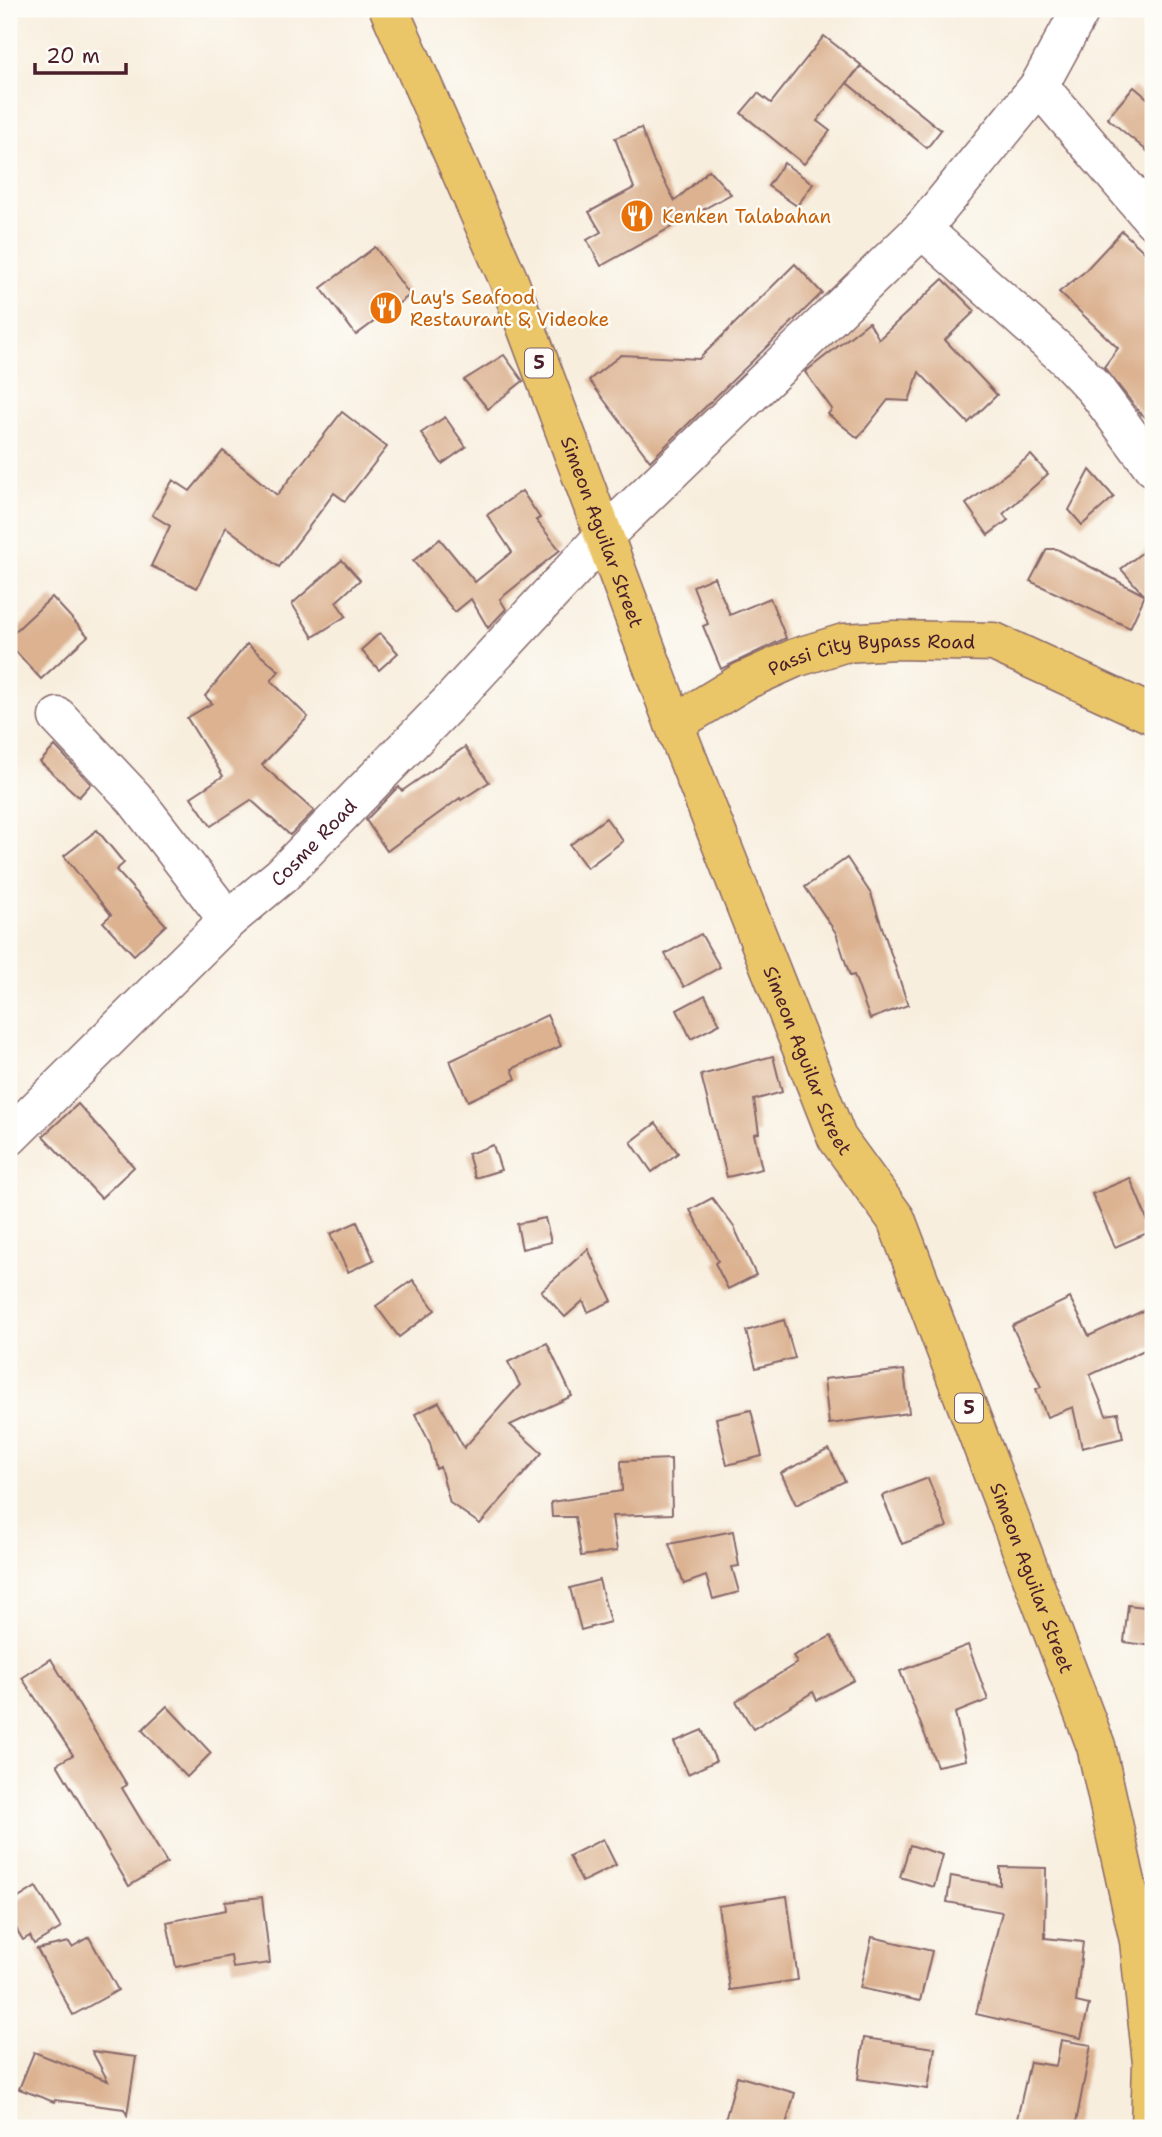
<svg xmlns="http://www.w3.org/2000/svg" width="1162" height="2137" viewBox="0 0 1162 2137" font-family="'Shantell Sans',sans-serif">
<style>
.building{fill:#dcb291}
.lines{fill:none;stroke-linecap:round;stroke-linejoin:round}
.minor-casing{stroke:#87676a;stroke-width:41}
.major-casing{stroke:#87676a;stroke-width:41}
.highway-casing{stroke:#87676a;stroke-width:41}
.minor{stroke:#fff;stroke-width:38}
.major{stroke:#ebc669;stroke-width:38}
.highway{stroke:#ebc669;stroke-width:38}
.labels{text-anchor:middle;stroke-width:5;stroke-linejoin:round;paint-order:stroke}
.shield{fill:#fdfcf7;stroke:#806168;stroke-width:2}
.shield-label{font-size:18px;font-weight:bold;fill:#4a1f2b}
.food-label{font-size:19px;fill:#c56008;stroke:#fdfcf7;text-anchor:start}
.street-label{font-size:19px;fill:#4a1f2b;stroke:#fdfcf7}
</style>
<rect width="100%" height="100%" fill="#fdfcf7"/>
<filter id="ink" filterUnits="userSpaceOnUse"><feTurbulence type="fractalNoise" baseFrequency=".0143" numOctaves="2"/><feDisplacementMap in="SourceGraphic" scale="14" xChannelSelector="R" yChannelSelector="G"/><feConvolveMatrix kernelMatrix="1 2 1 2 8 2 1 2 1" color-interpolation-filters="sRGB"/></filter>
<filter id="wash" filterUnits="userSpaceOnUse"><feTurbulence type="fractalNoise" baseFrequency=".00686" numOctaves="4" result="noise"/><feDisplacementMap in="SourceGraphic" scale="28" xChannelSelector="R" yChannelSelector="G"/><feGaussianBlur stdDeviation="1.57" result="paint"/><feColorMatrix in="noise" values="0 0 0 0 0 0 0 0 0 0 0 0 0 0 0 0 0 1.4 0 .05"/><feComposite in="paint" operator="in"/></filter>
<g filter="url(#wash)">
<rect width="100%" height="100%" fill="#f8eede"/>
<g id="blocks">
<g class="building">
<polygon points="824,36 861,65 817,121 830,131 804,164 741,113 758,93 771,103"/>
<polygon points="861,66 941,130 927,148 847,83"/>
<polygon points="1134,87 1153,103 1153,156 1107,118"/>
<polygon points="641,128 653,160 675,201 709,170 731,194 601,266 587,240 601,232 589,212 634,188 615,138"/>
<polygon points="784,163 813,184 797,206 768,186"/>
<polygon points="1122,231 1153,260 1153,423 1141,414 1104,367 1118,348 1059,292 1083,273"/>
<polygon points="375,247 410,295 356,335 321,288"/>
<polygon points="795,264 822,293 650,461 589,380 621,355 699,359"/>
<polygon points="943,279 975,311 945,340 997,395 968,423 919,372 909,401 888,400 858,438 828,414 832,409 805,372 869,322 879,339"/>
<polygon points="504,355 523,381 488,409 464,380"/>
<polygon points="342,412 387,447 345,501 334,493 279,567 226,527 197,588 151,566 170,526 152,515 173,480 190,491 223,451 277,495"/>
<polygon points="445,417 466,447 442,464 421,433"/>
<polygon points="1031,455 1048,474 1003,514 1008,520 988,535 966,504"/>
<polygon points="1090,470 1114,497 1082,525 1069,510"/>
<polygon points="522,491 540,518 536,520 560,550 500,599 506,609 488,628 471,599 455,612 413,561 440,539 475,582 512,552 487,515"/>
<polygon points="1153,544 1153,578 1130,628 1030,581 1047,549 1057,549 1144,595 1121,569"/>
<polygon points="342,560 360,580 336,602 346,616 313,637 292,604"/>
<polygon points="714,577 730,615 770,598 786,638 721,669 703,626 708,624 693,586"/>
<polygon points="52,597 88,636 41,679 9,644 9,637"/>
<polygon points="380,633 398,653 379,670 361,650"/>
<polygon points="247,644 279,671 271,681 308,717 262,765 314,811 290,835 251,800 211,826 191,797 223,776 187,718 212,703 205,696"/>
<polygon points="55,746 91,784 79,797 40,762"/>
<polygon points="465,747 489,782 461,800 460,798 387,851 366,820 395,790 399,787 402,791"/>
<polygon points="606,818 623,841 587,868 570,845"/>
<polygon points="97,830 124,863 116,870 166,925 134,955 103,922 111,915 64,856"/>
<polygon points="847,858 871,894 908,1005 870,1019 854,975 850,976 836,933 805,887"/>
<polygon points="701,934 720,967 684,987 665,954"/>
<polygon points="705,995 720,1024 691,1039 677,1010"/>
<polygon points="547,1015 561,1046 512,1069 516,1079 468,1101 450,1061"/>
<polygon points="773,1056 782,1092 754,1100 759,1133 754,1134 762,1169 727,1177 701,1075"/>
<polygon points="78,1104 134,1167 101,1198 43,1136"/>
<polygon points="656,1123 678,1153 652,1172 631,1142"/>
<polygon points="493,1145 501,1170 475,1178 468,1154"/>
<polygon points="1130,1178 1152,1231 1115,1247 1092,1194"/>
<polygon points="712,1198 734,1227 756,1275 728,1289 715,1263 718,1261 690,1210"/>
<polygon points="545,1218 551,1242 522,1249 517,1224"/>
<polygon points="357,1222 374,1260 348,1272 330,1234"/>
<polygon points="588,1249 612,1301 588,1312 583,1301 565,1317 541,1291"/>
<polygon points="413,1280 435,1310 399,1337 376,1306"/>
<polygon points="1070,1298 1089,1336 1153,1306 1153,1346 1090,1375 1106,1415 1118,1413 1123,1438 1082,1448 1073,1407 1047,1417 1036,1389 1041,1387 1012,1326"/>
<polygon points="784,1320 795,1358 756,1368 746,1331"/>
<polygon points="547,1343 572,1396 510,1425 542,1453 480,1524 450,1503 440,1467 436,1469 430,1443 415,1414 439,1402 464,1448 520,1385 508,1362"/>
<polygon points="904,1370 909,1413 829,1424 824,1379"/>
<polygon points="751,1410 762,1456 727,1465 716,1418"/>
<polygon points="829,1449 845,1481 796,1505 781,1473"/>
<polygon points="671,1459 672,1514 612,1516 617,1551 581,1556 575,1517 552,1517 551,1502 622,1491 621,1461"/>
<polygon points="928,1478 947,1527 902,1544 882,1496"/>
<polygon points="733,1531 739,1566 732,1567 739,1592 713,1599 706,1576 684,1584 669,1544"/>
<polygon points="599,1580 610,1622 581,1630 570,1588"/>
<polygon points="1128,1605 1153,1608 1153,1646 1124,1642"/>
<polygon points="831,1636 854,1680 817,1700 813,1692 753,1729 736,1701 797,1663 793,1656"/>
<polygon points="968,1645 988,1700 955,1713 966,1760 937,1766 900,1671"/>
<polygon points="51,1659 127,1785 122,1788 167,1863 129,1886 57,1764 73,1755 22,1678"/>
<polygon points="167,1706 211,1753 187,1777 142,1730"/>
<polygon points="702,1730 716,1761 688,1774 674,1742"/>
<polygon points="603,1839 616,1865 582,1882 569,1856"/>
<polygon points="910,1845 943,1855 934,1887 900,1877"/>
<polygon points="1000,1867 1046,1868 1045,1938 1083,1942 1076,2002 1089,2005 1081,2038 976,2014 1002,1912 947,1902 951,1876 1000,1885"/>
<polygon points="36,1887 61,1928 34,1944 30,1936 23,1940 9,1917 9,1904"/>
<polygon points="787,1896 798,1980 730,1990 718,1906"/>
<polygon points="262,1897 270,1963 233,1968 231,1956 176,1967 167,1922 226,1910 225,1901"/>
<polygon points="89,1937 118,1990 73,2015 37,1949 69,1942 72,1947"/>
<polygon points="872,1937 932,1951 920,2001 860,1988"/>
<polygon points="864,2038 935,2048 928,2089 858,2079"/>
<polygon points="1061,2040 1091,2045 1075,2128 1015,2128 1030,2062 1056,2066"/>
<polygon points="92,2051 136,2057 127,2115 124,2109 55,2100 54,2102 19,2089 34,2052 108,2081"/>
<polygon points="737,2076 795,2093 785,2128 723,2128"/>
</g>
</g>
</g>
<g filter="url(#ink)">
<use href="#blocks" fill-opacity="0" stroke="#87676a" stroke-width="2"/>
<g class="lines">
<defs>
<g id="minor">
<polyline points="1039,86 1153,220"/>
<polyline points="922,229 1067,359 1095,389 1153,467"/>
<polyline points="58,717 134,798 228,920"/>
<path id="s1" d="M 9,1137 L 228,920 L 282,875 L 455,697 L 604,536 L 922,229 L 1039,86 L 1081,9"/>
</g>
<g id="major">
<path id="s2" d="M 674,724 L 744,681 L 795,658 L 844,643 L 895,640 L 994,642 L 1153,715"/>
</g>
<g id="highway">
<path id="s3" d="M 389,9 L 509,281 L 674,724 L 837,1138 L 896,1219 L 1096,1746 L 1139,1941 L 1152,2063 L 1150,2128"/>
</g>
</defs>
<use href="#minor" class="minor-casing"/>
<use href="#major" class="major-casing"/>
<use href="#highway" class="highway-casing"/>
<use href="#minor" class="minor"/>
<use href="#major" class="major"/>
<use href="#highway" class="highway"/>
</g>
</g>
<defs>
<symbol id="restaurant-disc" viewBox="-11 -11 22 22"><circle r="9.5" fill="#e8710a" stroke="#fdfcf7"/><path d="M-5-6h1v4h1v-4h1v4h1v-4h1v5L-1.5 .5V6h-2V.5L-5-1ZM5-6V6H3V1.5H1.5Q1.5-4 5-6Z" fill="#fff"/></symbol>
</defs>
<g fill-rule="evenodd">
<use href="#restaurant-disc" x="618" y="197" width="38" height="38"/>
<use href="#restaurant-disc" x="367" y="289" width="38" height="38"/>
</g>
<g class="labels">
<g class="shield">
<rect x="525" y="348.5" width="28" height="29" rx="5"/>
<rect x="955" y="1393.5" width="28" height="29" rx="5"/>
</g>
<g class="shield-label">
<text x="539" y="369">5</text>
<text x="969" y="1414">5</text>
</g>
<g class="food-label">
<text x="662" y="223">Kenken Talabahan</text>
<text x="410" y="304">Lay's Seafood<tspan x="410" dy="22">Restaurant &amp; Videoke</tspan></text>
</g>
<g class="street-label">
<text dy="7" stroke="none"><textPath href="#s3" startOffset="565">Simeon Aguilar Street</textPath></text>
<text dy="7" stroke="none"><textPath href="#s2" startOffset="215">Passi City Bypass Road</textPath></text>
<text dy="7" stroke="none"><textPath href="#s1" startOffset="424">Cosme Road</textPath></text>
<text dy="7" stroke="none"><textPath href="#s3" startOffset="1132">Simeon Aguilar Street</textPath></text>
<text dy="7" stroke="none"><textPath href="#s3" startOffset="1699">Simeon Aguilar Street</textPath></text>
</g>
</g>
<rect width="1162" height="2137" fill="none" stroke="#fdfcf7" stroke-width="35"/>
<path d="M35 63v10h91v-10" fill="none" stroke="#4a1f2b" stroke-width="3.5"/>
<text x="46" y="63" font-size="21" fill="#4a1f2b" stroke="#fdfcf7" stroke-width="5" paint-order="stroke">20 m</text>
</svg>
